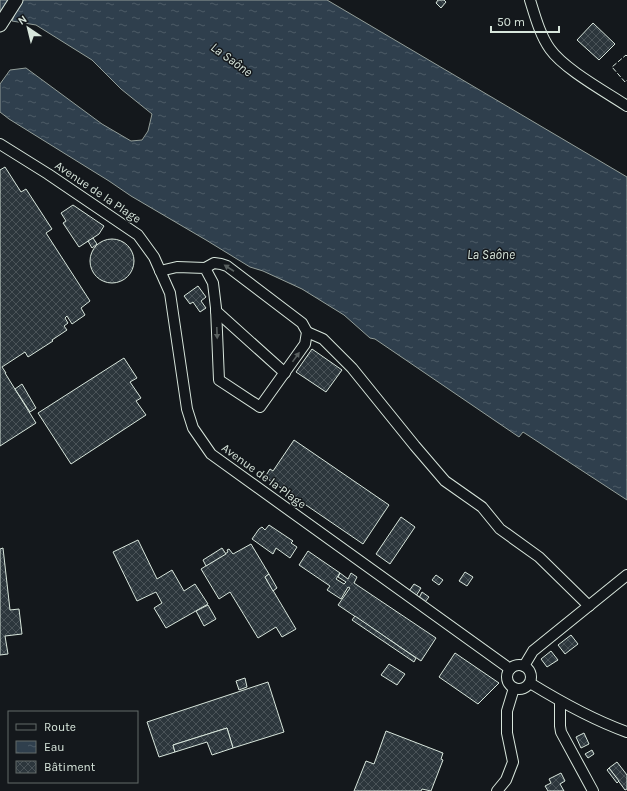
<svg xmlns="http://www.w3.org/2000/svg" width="627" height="791" viewBox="0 0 627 791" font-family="Karla,sans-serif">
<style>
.water{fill:url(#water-ripples);stroke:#939e99}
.building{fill:url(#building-cross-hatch);stroke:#d8e6dc}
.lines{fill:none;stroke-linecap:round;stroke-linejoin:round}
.minor-casing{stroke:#d8e6dc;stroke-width:12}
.major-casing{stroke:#d8e6dc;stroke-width:15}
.minor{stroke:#14181c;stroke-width:10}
.major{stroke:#14181c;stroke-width:13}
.fence{stroke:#d8e6dc;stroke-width:1;stroke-dasharray:5 2;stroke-linecap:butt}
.oneway{fill:#59605f}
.labels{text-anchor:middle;stroke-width:3;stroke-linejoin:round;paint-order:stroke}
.street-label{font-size:12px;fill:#d8e6dc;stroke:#14181c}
.water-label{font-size:13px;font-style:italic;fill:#d8e6dc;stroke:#14181c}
</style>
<defs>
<pattern id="water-ripples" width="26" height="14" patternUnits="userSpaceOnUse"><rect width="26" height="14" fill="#2f3f4d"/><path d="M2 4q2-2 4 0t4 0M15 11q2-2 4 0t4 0" fill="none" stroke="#4c5b66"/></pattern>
<pattern id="building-cross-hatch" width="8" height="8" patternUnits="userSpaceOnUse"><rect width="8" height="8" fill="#2c363c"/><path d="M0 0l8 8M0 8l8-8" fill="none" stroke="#4a5358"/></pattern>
</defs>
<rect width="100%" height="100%" fill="#14181c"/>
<polygon class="water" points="0,0 327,0 627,177 627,500 523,432 519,437 375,339 370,338 344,315 302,289 263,271 250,267 206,240 131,196 109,181 9,119 0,112 0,84 10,70 26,68 102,124 131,141 142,140 148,131 152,114 121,89 92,60 36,25 12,21 14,16 3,9 0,12"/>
<g class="building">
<polygon points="438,0 444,0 446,2 441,8 436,3"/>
<polygon points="593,23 615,44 599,60 577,40"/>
<polygon points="5,167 21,192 26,189 52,229 46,233 90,301 81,308 85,315 72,324 67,316 65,318 68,323 64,326 67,330 52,340 53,341 28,357 25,352 2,367 6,373 5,373 36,423 0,446 0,170"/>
<polygon points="73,205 104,226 99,234 79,247 63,223 66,221 61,213"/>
<polygon points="93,238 97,244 92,248 88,241"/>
<circle cx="112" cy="261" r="22"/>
<polygon points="198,286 206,297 201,301 206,308 200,312 193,302 190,304 184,296"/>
<polygon points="312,349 342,370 326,392 296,372"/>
<polygon points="124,358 137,378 130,382 141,398 136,401 146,415 71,464 38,413"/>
<polygon points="22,384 36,408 30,412 15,389"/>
<polygon points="294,440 389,505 363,544 265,477 270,469 273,471"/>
<polygon points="401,517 415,527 390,564 376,554"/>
<polygon points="269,525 293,541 291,543 297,547 290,558 276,548 273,554 252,539 259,529 262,527 265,530"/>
<polygon points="138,540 157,579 172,570 184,591 195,584 208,604 166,628 154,608 162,603 156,592 137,601 113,552"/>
<polygon points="251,544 269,574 265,577 296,629 282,637 276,627 258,638 230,592 219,599 201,569 228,552 227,550 229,549 233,554"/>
<polygon points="3,548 10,610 19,609 22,634 5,636 8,654 0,655 0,549"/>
<polygon points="222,548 226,554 206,566 203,560"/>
<polygon points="308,551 340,573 336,579 344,584 346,582 338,577 340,573 348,579 351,573 357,577 354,583 436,638 421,661 338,605 350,588 348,587 341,599 327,590 330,586 299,565"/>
<polygon points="465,572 473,577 467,586 459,581"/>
<polygon points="269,574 277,588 273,591 265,577"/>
<polygon points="436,575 443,580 439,585 432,580"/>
<polygon points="414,584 421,588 416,596 409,591"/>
<polygon points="422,592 429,597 425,602 419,598"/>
<polygon points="208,605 216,619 204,626 196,611"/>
<polygon points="355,616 416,658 414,662 352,620"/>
<polygon points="571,635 578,644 565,654 558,645"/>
<polygon points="551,651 558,660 547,667 541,659"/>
<polygon points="455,653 499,683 478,704 439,677"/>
<polygon points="389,664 405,674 397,685 381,675"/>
<polygon points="245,678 247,687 239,690 236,681"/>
<polygon points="268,682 284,732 233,748 227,728 173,745 175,752 159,757 147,722"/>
<polygon points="227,728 233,748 212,755 207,742 175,752 173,745"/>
<polygon points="386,731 443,753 441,759 443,760 431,791 422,789 421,791 354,791 366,761 374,764"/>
<polygon points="584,733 589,744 581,748 576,737"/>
<polygon points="592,750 594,754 588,758 585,754"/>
<polygon points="617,762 627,775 627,789 625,790 609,768"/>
<polygon points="609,768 619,781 617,783 607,770"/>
<polygon points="561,773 565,781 560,784 564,791 548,791 545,786 551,783 549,779"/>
</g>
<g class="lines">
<defs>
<g id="minor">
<path d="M 530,0 C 535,16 540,35 550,49 C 564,69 606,92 627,106"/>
<polyline points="0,144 48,174 138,235 154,257 170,293 187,409 193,428 211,454 510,669"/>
<polyline points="160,271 177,267 205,268 214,263 221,264 227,266 302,323 307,332 305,344 260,407 219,380 216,308 213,283 205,268"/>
<polyline points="216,311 285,373"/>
<polyline points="307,332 323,339 352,368 415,446 445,481 482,507 500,529 539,557 589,606"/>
<circle cx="519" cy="677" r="12"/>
<polyline points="524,666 533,651 627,575"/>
<path d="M 530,683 C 561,702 593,720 627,732"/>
<polyline points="560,702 560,726 561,732 593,791"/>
<polyline points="497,791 506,780 513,762 507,733 507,711 514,688"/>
</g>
<polyline id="major" points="0,25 16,0"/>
</defs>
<use href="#minor" class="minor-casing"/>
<use href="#major" class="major-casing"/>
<use href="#minor" class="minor"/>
<use href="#major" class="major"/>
<polyline class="fence" points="627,56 626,55 612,67 625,82 627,80"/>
</g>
<defs><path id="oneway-solid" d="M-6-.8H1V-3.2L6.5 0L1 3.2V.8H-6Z"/></defs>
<g class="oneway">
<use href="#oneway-solid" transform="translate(229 268) rotate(-147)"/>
<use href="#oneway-solid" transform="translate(217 333) rotate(88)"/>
<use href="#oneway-solid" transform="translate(296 357) rotate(-54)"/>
</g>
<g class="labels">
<g class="street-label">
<text transform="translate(98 192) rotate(34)" y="4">Avenue de la Plage</text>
<text transform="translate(264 476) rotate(36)" y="4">Avenue de la Plage</text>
</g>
<g class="water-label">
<text transform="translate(232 59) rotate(36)" y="5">La Saône</text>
<text x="491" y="259">La Saône</text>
</g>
</g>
<rect x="8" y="711" width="130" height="72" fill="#14181c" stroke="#626a69"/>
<rect x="16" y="724" width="20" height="6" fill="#14181c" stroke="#626a69"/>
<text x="44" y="731" font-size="12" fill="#d8e6dc">Route</text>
<rect x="16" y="741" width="20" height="12" fill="url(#water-ripples)" stroke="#626a69"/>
<text x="44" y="751" font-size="12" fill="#d8e6dc">Eau</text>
<rect x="16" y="761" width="20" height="12" fill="url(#building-cross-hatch)" stroke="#626a69"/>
<text x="44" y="771" font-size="12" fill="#d8e6dc">Bâtiment</text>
<g transform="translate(28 28) rotate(325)" stroke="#14181c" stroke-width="3" paint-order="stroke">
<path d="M0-3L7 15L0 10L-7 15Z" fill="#d8e6dc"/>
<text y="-6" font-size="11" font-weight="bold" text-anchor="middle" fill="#d8e6dc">N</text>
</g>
<path d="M491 26v6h68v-6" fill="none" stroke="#d8e6dc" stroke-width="2"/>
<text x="497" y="26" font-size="12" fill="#d8e6dc" stroke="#14181c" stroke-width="3" paint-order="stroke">50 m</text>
</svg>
